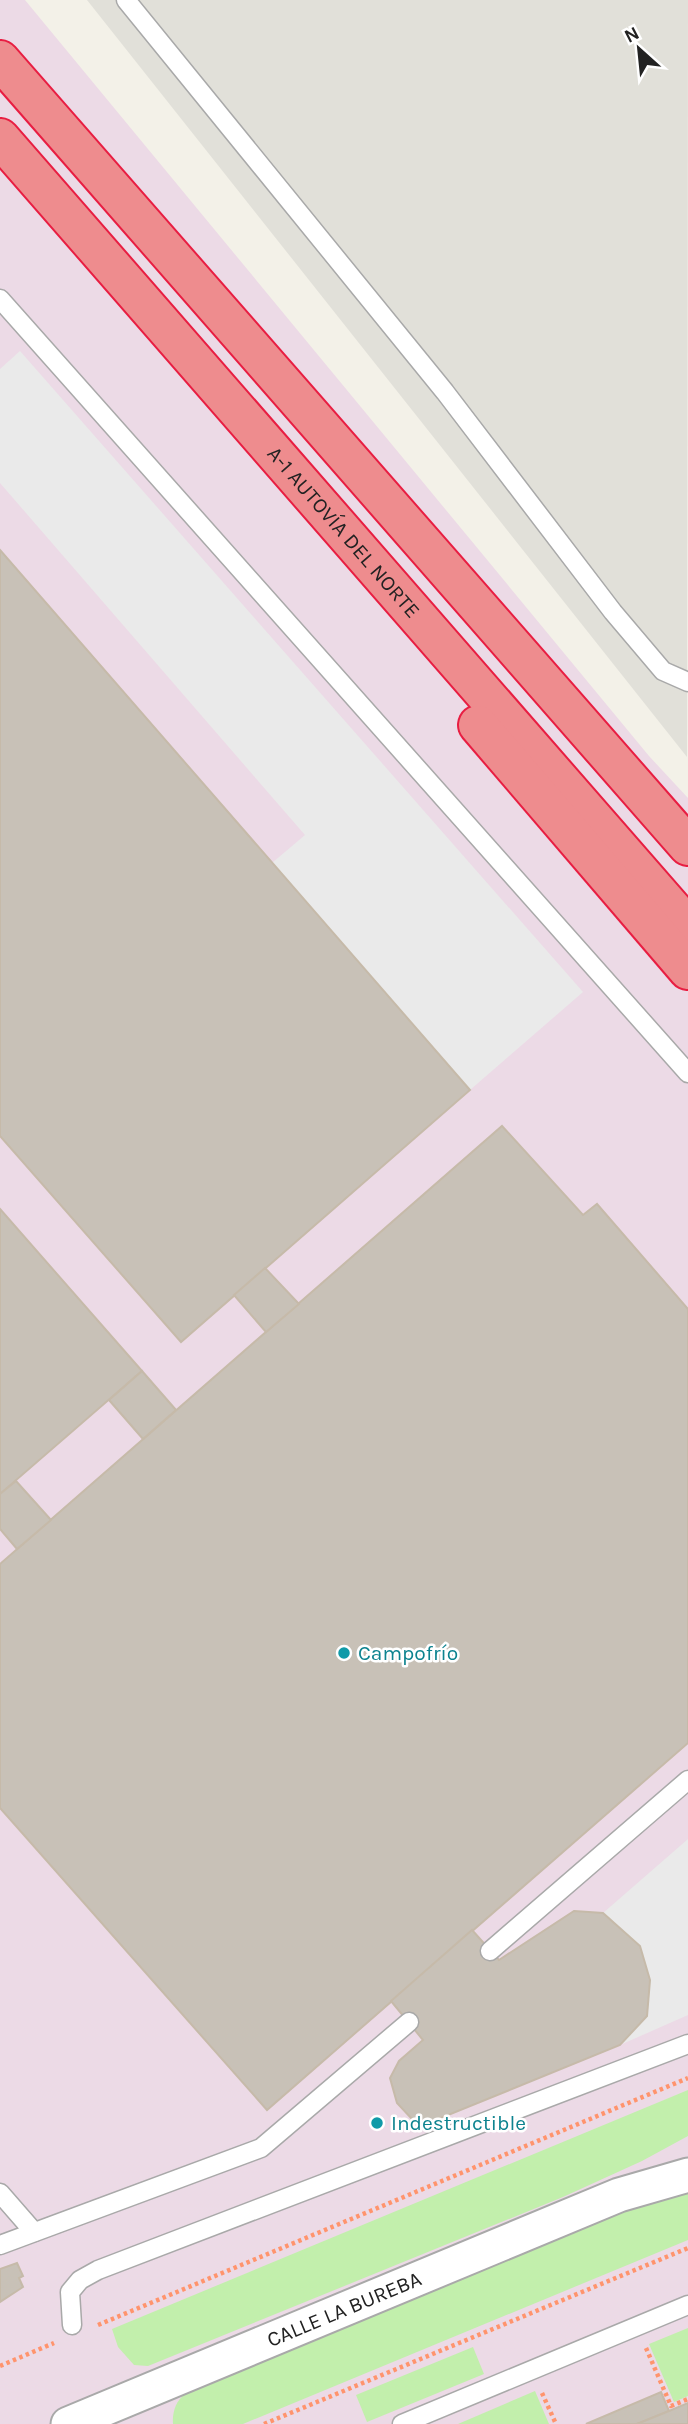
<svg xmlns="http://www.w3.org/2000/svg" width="688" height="2424" viewBox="0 0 688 2424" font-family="Karla,sans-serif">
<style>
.industrial{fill:#ecdae6}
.airport{fill:#e1e0d9}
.grass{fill:#c2efac}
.parking{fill:#eaeaea}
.building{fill:#c8c1b7;stroke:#c6baa9;stroke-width:2}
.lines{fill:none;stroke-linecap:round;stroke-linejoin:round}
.lane-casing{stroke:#a9a9a9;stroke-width:21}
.street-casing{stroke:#a9a9a9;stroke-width:37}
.highway-casing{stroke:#e81e42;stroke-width:42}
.path{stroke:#ff946d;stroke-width:4.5;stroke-dasharray:3.5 3.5;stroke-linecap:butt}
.lane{stroke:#fff;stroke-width:18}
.street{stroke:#fff;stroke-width:33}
.highway{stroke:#ee8c8e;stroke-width:38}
.culture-dot{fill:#0f9aa8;stroke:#fff;stroke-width:2.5}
.labels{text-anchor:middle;stroke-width:5;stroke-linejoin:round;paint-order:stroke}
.street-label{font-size:21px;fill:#222;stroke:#fff}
.culture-label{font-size:21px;fill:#0d838f;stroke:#fff;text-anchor:start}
</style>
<rect width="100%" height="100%" fill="#f3f1e8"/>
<polygon class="industrial" points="0,0 25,0 649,756 688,798 688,2424 0,2424"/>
<polygon class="airport" points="87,0 688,0 687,757"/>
<g class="grass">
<polygon points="688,2090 688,2136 642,2161 563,2197 148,2366 134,2365 118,2347 112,2329"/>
<path d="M 688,2189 L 688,2240 L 243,2424 L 173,2424 C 172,2412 176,2401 185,2394 L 626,2208 Z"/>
<polygon points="688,2328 688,2396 674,2402 649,2344"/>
<polygon points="473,2347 484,2374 367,2422 356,2395"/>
<polygon points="535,2391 549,2424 458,2424"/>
</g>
<g class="parking">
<polygon points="20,351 583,992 470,1090 272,863 305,835 0,483 0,369"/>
<polygon points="688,1839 688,2015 620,2045 647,2016 650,1980 640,1946 603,1913"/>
</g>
<g class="building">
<polygon points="0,550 470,1090 181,1342 0,1136"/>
<polygon points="502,1126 583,1215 597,1204 688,1309 688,1743 267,2110 0,1808 0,1564"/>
<polygon points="0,1209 142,1371 0,1494"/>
<polygon points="265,1268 299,1304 266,1332 234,1295"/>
<polygon points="142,1371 176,1410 143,1439 109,1400"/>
<polygon points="16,1481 51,1520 17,1549 0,1529 0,1494"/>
<polygon points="574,1911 603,1913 640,1946 650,1980 647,2016 620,2045 431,2122 412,2119 397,2103 390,2078 399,2061 423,2040 391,2001 472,1930 499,1960"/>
<polygon points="17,2263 23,2276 19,2278 23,2287 0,2302 0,2269"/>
<polygon points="661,2392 669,2411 637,2424 586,2424"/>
<polygon points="688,2403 688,2424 637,2424 669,2411"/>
</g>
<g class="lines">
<defs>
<g id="lane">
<polyline points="126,0 445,392 613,612 663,671 688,682"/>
<polyline points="0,299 688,1073"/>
<polyline points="490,1951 688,1780"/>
<polyline points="0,2193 34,2232"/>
<polyline points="0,2245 261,2148 409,2022"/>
<polyline points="72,2325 70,2292 80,2280 98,2270 688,2044"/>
<polyline points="402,2424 688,2305"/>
</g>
<g id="street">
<path id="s1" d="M 68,2424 L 619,2195 L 688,2175"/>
</g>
<g id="highway">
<polyline points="0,60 688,846"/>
<path id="s2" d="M 0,138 L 688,927"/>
<polyline points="478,725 688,970"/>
</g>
</defs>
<use href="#lane" class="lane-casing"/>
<use href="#street" class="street-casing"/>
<use href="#highway" class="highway-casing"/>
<g class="path">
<polyline points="98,2325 688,2078"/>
<polyline points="646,2348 671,2406 688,2399"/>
<polyline points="0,2366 54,2343"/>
<polyline points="542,2393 556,2424"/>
<polyline points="264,2424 688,2248"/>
</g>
<use href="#lane" class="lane"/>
<use href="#street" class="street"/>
<use href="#highway" class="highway"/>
</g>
<g class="culture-dot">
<circle cx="344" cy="1653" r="7"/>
<circle cx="377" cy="2123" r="7"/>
</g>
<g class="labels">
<g class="street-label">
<text dy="7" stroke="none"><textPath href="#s2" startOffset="523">A-1 AUTOVÍA DEL NORTE</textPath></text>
<text dy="7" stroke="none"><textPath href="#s1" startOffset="299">CALLE LA BUREBA</textPath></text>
</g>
<g class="culture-label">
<text x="358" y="1660">Campofrío</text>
<text x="391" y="2130">Indestructible</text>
</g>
</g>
<g transform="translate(639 49) rotate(333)" stroke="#ffffff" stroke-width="5" paint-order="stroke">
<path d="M0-5L12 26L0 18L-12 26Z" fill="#222222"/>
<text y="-10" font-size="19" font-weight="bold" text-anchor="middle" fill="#222222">N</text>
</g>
</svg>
